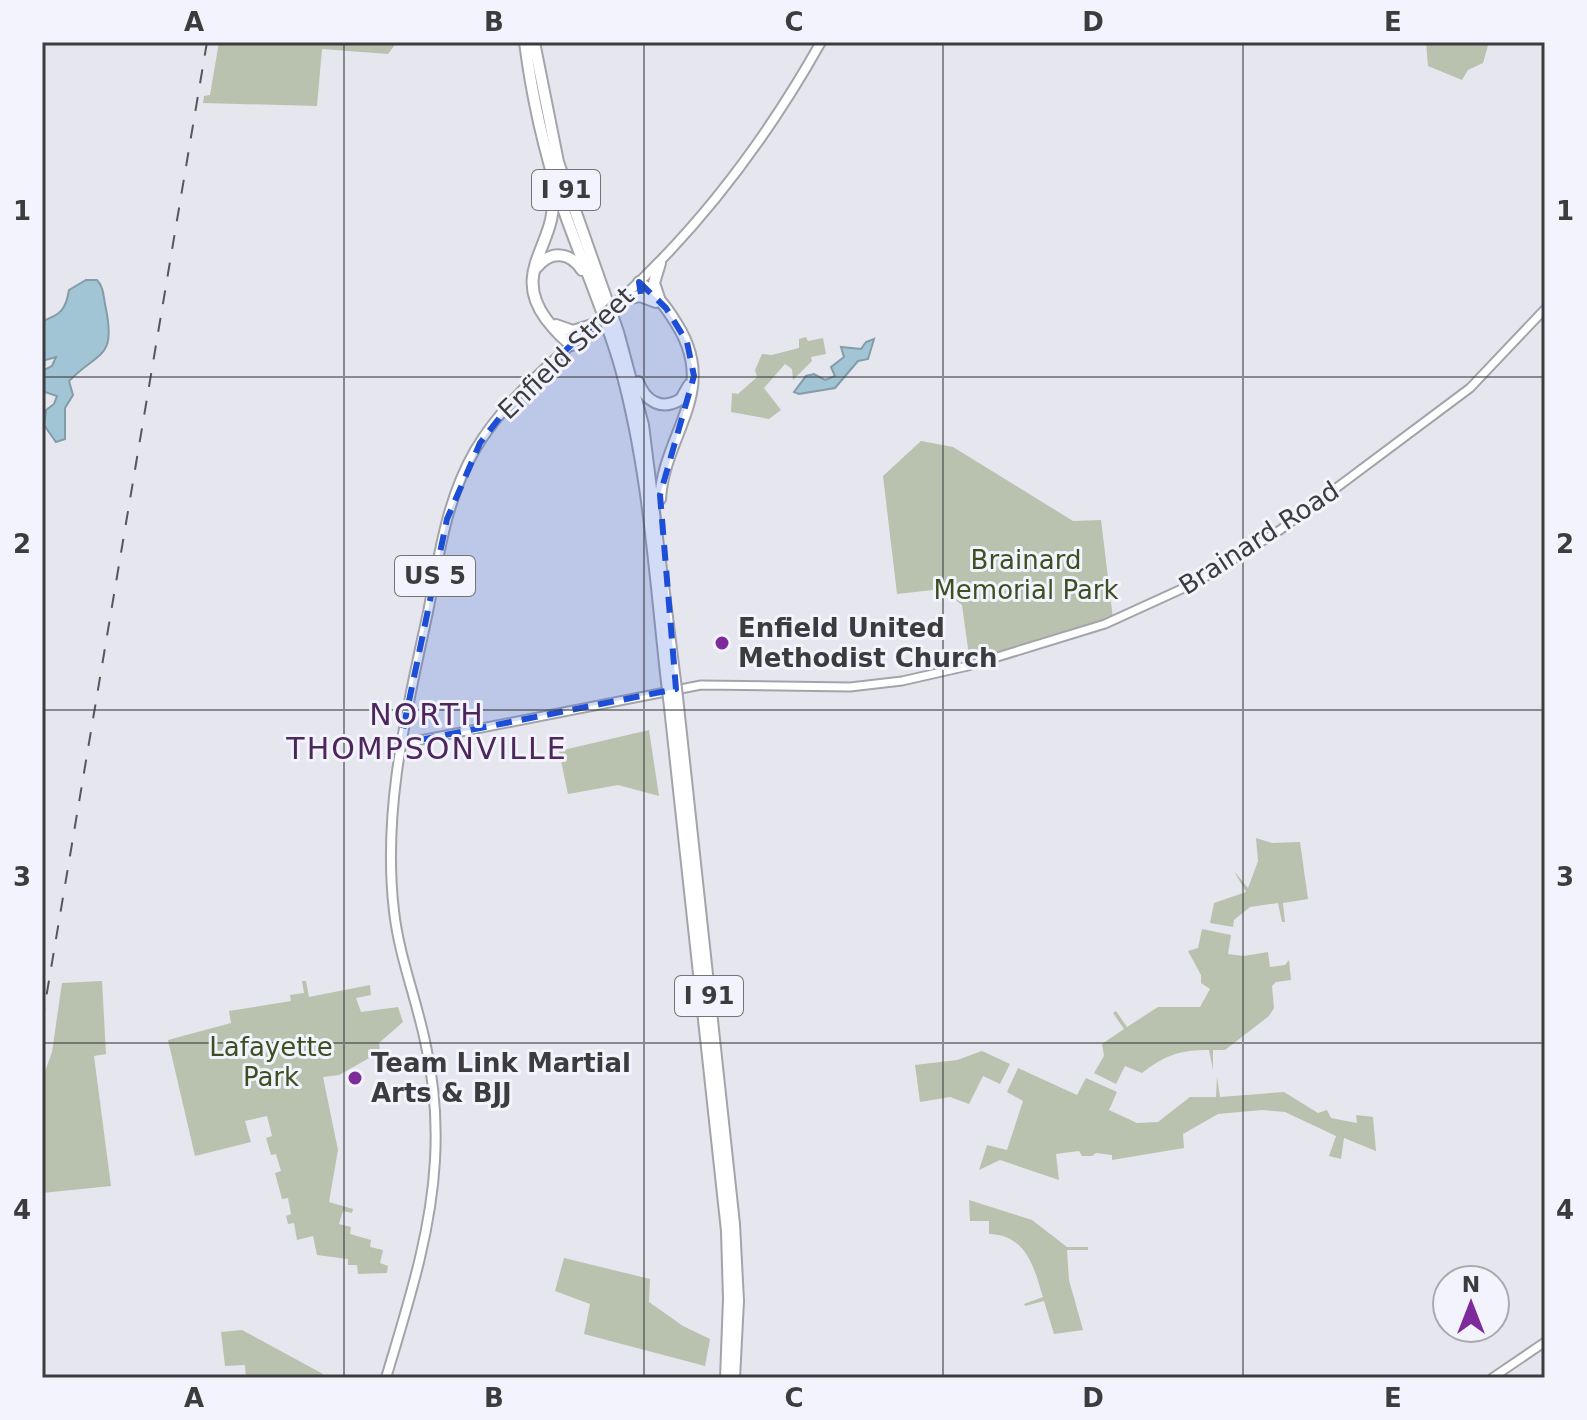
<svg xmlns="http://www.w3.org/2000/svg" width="1587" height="1420" viewBox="0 0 1587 1420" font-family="'DejaVu Sans',sans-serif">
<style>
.green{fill:#b9c2af}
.water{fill:#a2c5d5;stroke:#839ca8;stroke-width:2}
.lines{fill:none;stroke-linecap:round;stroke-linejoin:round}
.secondary-casing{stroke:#a3a4ab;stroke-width:11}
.primary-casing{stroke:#a3a4ab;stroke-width:12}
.highway-casing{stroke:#a3a4ab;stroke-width:14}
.secondary{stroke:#fff;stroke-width:7}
.primary{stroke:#fff;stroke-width:8}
.highway{stroke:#fff;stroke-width:10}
.rail{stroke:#57575b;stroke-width:2;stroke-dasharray:14 14;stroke-linecap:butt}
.primary-bridge-casing{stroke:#a3a4ab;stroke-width:12;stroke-linecap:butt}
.highway-bridge-casing{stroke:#a3a4ab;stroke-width:14;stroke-linecap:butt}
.primary-bridge{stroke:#fff;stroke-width:8}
.highway-bridge{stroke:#fff;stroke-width:10}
.marked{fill:#1d4ed8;fill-opacity:0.2;stroke:#1d4ed8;stroke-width:6;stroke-dasharray:16 10;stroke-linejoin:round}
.grid{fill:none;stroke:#3c3c3f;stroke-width:2;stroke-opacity:0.55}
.poi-dot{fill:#7d2b9b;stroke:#f2f3fc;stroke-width:3}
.labels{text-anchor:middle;stroke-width:6;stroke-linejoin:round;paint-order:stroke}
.shield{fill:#f2f3fc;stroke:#737378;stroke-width:2}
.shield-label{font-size:24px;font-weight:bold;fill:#3c3c3f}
.street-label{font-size:26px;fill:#3c3c3f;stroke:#f2f3fc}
.park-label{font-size:26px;fill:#3d4f21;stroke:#f2f3fc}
.poi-label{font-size:26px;font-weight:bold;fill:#3c3c3f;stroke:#f2f3fc;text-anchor:start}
.quarter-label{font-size:30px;letter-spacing:2px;fill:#4d265c;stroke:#f2f3fc}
.neatline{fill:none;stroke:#3c3c3f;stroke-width:3}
.grid-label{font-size:26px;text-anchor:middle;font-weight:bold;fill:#3c3c3f}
</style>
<rect width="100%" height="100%" fill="#e5e6ee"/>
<g class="green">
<polygon points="219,42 397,42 388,54 322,49 317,106 203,103 204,96 210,95"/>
<polygon points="1426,42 1489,42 1483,63 1468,70 1462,80 1428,66"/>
<polygon points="806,337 808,341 823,338 826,354 811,357 812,361 793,380 792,369 785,364 764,388 781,410 769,419 731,412 732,393 738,394 757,377 755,370 762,354 772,355 799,348 799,339"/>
<polygon points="921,441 953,447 1073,521 1101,520 1113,619 970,663 962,605 942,589 897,594 883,476"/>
<polygon points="649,730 659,796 618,785 568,794 559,751"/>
<polygon points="1256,838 1272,843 1300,842 1308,899 1283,903 1285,922 1282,922 1278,903 1250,907 1234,920 1233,927 1210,923 1214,903 1246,892 1234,871 1248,888 1258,861"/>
<path d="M 1202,929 L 1231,935 L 1228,954 L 1244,956 L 1268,952 L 1270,967 L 1285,965 L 1289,960 L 1291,980 L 1276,982 L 1272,986 L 1274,1008 L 1269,1016 L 1225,1050 L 1213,1050 L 1213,1070 L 1209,1050 C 1180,1050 1165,1055 1142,1073 L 1125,1066 L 1116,1084 L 1094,1073 L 1104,1056 L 1102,1044 L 1124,1029 L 1113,1013 L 1116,1011 L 1127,1027 L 1158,1007 L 1200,1007 L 1210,989 L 1201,983 L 1201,975 L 1188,951 L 1198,948 Z"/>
<polygon points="102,981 106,1054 94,1056 111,1186 42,1193 42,1080 52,1052 62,983"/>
<polygon points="302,981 306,981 309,997 370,985 371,995 356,998 361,1012 398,1007 403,1022 379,1043 380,1052 339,1075 323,1077 338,1150 329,1202 353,1209 352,1213 343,1211 339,1224 351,1227 350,1234 371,1240 370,1247 383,1250 380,1263 388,1266 387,1273 358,1274 357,1265 348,1265 348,1259 317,1255 313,1236 297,1240 294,1223 288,1224 286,1216 291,1214 288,1198 282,1199 275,1173 281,1171 276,1154 271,1155 266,1138 272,1136 267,1116 245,1121 251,1142 195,1156 168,1040 231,1023 229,1011 291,1001 290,995 304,993"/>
<polygon points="982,1051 1010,1064 1000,1084 983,1076 969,1104 950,1097 920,1102 915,1065 957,1060"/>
<polygon points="1018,1068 1077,1095 1086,1078 1117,1092 1109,1110 1137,1123 1158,1122 1190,1097 1216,1097 1217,1077 1220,1097 1284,1092 1318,1113 1327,1110 1331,1118 1357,1123 1356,1115 1373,1117 1376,1151 1344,1138 1341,1159 1329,1156 1336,1136 1285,1112 1262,1110 1218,1114 1183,1134 1184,1148 1112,1160 1112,1155 1096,1153 1092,1156 1082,1156 1079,1151 1056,1154 1059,1180 1000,1160 979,1170 987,1145 1007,1150 1023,1101 1007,1092"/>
<path d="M 969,1200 L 1032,1220 L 1067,1247 L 1088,1247 L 1088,1250 L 1067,1250 L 1069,1280 L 1083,1330 L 1054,1334 L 1044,1301 L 1025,1306 L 1024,1304 L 1043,1297 C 1034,1268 1027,1235 989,1234 L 989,1221 L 970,1221 Z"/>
<polygon points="564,1258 650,1279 649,1302 683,1326 710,1339 705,1366 584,1334 590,1304 555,1291"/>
<polygon points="242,1330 323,1374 322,1378 246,1378 245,1365 225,1366 221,1332"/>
</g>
<g class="water">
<path d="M 86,280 L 97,280 C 105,289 103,298 106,309 C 116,360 98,351 69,381 L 73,395 L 65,408 L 65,439 L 56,442 L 44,425 L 46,410 L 54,404 L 57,396 L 42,391 L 42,371 L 52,366 L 56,357 L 42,361 L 42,321 C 61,315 66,309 69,290 Z"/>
<polygon points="874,339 868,359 858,361 835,388 799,394 794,392 806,376 814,374 825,380 835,376 831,367 844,357 841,347 861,349 866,342"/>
</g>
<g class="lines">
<defs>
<g id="secondary">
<polyline points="400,744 701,685 850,687 902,681 968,666 1105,624 1197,582 1280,530 1470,388 1545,309"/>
<polyline points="1492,1378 1545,1342"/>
</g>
<g id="primary">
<path d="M 621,299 C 702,225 767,138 821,42"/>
<path d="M 386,1378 C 407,1307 431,1235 435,1160 C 437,1123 434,1082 426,1046 C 417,1000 399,957 394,911 C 382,809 407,710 428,612 C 439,556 446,500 475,450 C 504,401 549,365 591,327"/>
</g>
<g id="highway">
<path d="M 525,42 C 532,97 544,150 561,202 C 580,258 605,312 621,369 C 649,471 655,577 667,682"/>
<polyline points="534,42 558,162 618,332 643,425 675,681"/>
<path d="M 552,190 C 561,242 509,269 546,319 C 553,328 562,339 572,345"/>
<path d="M 537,267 C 551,250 570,252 582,270"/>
<path d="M 639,282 C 654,291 667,308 676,323 C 720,391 664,433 660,499"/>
<polyline points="659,298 654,283 660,263"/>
<polyline points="620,300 640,296 656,302"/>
<polyline points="556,325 573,331 592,325"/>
<path d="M 638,382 C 646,402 662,411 681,399 L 689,385"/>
<polyline points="677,697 734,1224 738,1301 734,1378"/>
<polyline points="669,698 727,1231 729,1299 726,1378"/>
</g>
</defs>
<use href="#secondary" class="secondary-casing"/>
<use href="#primary" class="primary-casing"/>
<use href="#highway" class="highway-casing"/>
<use href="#secondary" class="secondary"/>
<use href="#primary" class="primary"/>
<use href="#highway" class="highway"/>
<polyline class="rail" points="42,1022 207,42"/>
<defs>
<polyline id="primary-bridge" points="596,322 618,302"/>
<g id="highway-bridge">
<polyline points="675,681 677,697"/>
<polyline points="667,682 669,698"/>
</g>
</defs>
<use href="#primary-bridge" class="primary-bridge-casing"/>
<use href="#highway-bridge" class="highway-bridge-casing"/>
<use href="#primary-bridge" class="primary-bridge"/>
<use href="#highway-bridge" class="highway-bridge"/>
</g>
<path class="marked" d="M 639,282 L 666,308 L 687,342 L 694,376 L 660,495 L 676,689 L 400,744 L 447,519 L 480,443 L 517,395 L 620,300 L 641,295 Z"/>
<path class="grid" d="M 344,42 L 344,1378M 644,42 L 644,1378M 943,42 L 943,1378M 1243,42 L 1243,1378M 42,377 L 1545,377M 42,710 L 1545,710M 42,1043 L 1545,1043"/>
<g class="poi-dot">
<circle cx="722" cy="643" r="8"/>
<circle cx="355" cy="1078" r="8"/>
</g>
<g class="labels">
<g class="shield">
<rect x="532" y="170" width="68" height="40" rx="6"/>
<rect x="395" y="556" width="80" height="40" rx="6"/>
<rect x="675" y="976" width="68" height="40" rx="6"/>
</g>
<g class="shield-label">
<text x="566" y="198">I 91</text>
<text x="435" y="584">US 5</text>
<text x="709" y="1004">I 91</text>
</g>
<g class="street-label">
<text transform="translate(566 353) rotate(-44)" y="9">Enfield Street</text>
<text transform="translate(1259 538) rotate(-33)" y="9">Brainard Road</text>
</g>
<g class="park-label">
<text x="1026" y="569">Brainard<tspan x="1026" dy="30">Memorial Park</tspan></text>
<text x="271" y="1056">Lafayette<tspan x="271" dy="30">Park</tspan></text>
</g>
<g class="poi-label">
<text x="738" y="637">Enfield United<tspan x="738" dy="30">Methodist Church</tspan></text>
<text x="371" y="1072">Team Link Martial<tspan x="371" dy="30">Arts &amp; BJJ</tspan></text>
</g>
<g class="quarter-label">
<text x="427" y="725">NORTH<tspan x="427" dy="34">THOMPSONVILLE</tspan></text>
</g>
</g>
<rect width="1587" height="1420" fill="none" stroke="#f2f3fc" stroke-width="88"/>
<g transform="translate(1471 1304)"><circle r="38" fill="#f2f3fc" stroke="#a9aab0" stroke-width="2"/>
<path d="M0-6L14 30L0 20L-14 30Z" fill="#7d2b9b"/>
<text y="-12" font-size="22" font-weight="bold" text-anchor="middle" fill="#3c3c3f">N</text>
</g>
<rect x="44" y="44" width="1499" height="1332" class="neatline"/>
<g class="grid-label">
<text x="194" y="31">A</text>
<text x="494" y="31">B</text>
<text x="794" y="31">C</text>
<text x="1093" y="31">D</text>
<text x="1393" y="31">E</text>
<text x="22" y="220">1</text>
<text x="1565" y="220">1</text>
<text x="22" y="553">2</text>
<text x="1565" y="553">2</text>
<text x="22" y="886">3</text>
<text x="1565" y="886">3</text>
<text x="22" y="1219">4</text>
<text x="1565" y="1219">4</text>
<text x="194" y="1407">A</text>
<text x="494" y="1407">B</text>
<text x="794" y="1407">C</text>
<text x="1093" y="1407">D</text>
<text x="1393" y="1407">E</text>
</g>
</svg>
